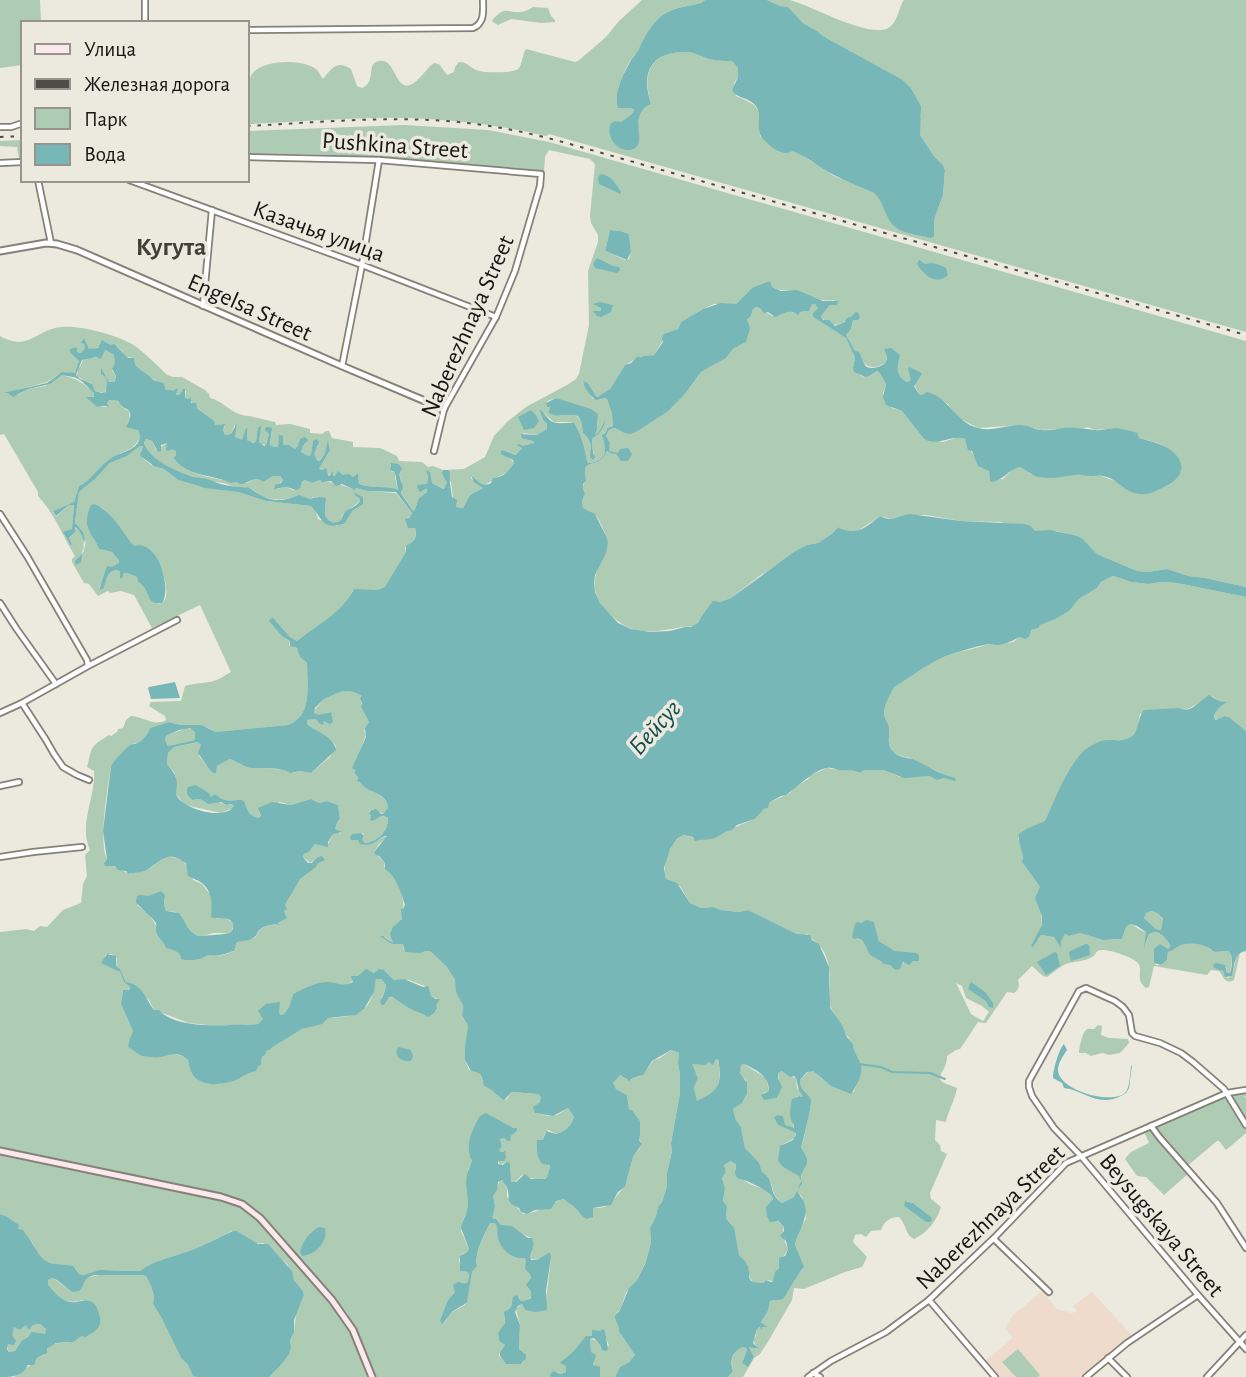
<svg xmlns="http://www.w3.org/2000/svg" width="1246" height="1377" viewBox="0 0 1246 1377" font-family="'Alegreya Sans',sans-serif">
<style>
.education{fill:#efdbcc}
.green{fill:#aecbb4;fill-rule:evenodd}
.water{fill:#77b7b7;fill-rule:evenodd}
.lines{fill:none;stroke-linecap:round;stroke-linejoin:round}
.stream{stroke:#77b7b7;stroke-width:2}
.minor-casing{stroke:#858178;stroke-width:8}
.tertiary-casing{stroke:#858178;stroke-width:9}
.secondary-casing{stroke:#858178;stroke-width:9}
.minor{stroke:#fff;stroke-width:4.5}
.tertiary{stroke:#fff;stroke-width:5}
.secondary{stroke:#fde8ed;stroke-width:5}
.rail{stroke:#4d4c46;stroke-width:2;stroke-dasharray:3.5 7;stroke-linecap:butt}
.labels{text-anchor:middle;stroke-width:7;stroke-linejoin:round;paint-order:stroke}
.street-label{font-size:24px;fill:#161511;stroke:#ece9df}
.neighbourhood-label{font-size:26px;font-weight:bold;fill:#423f37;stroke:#ece9df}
.water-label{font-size:26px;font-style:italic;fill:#134d4e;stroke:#ece9df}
</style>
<rect width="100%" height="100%" fill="#ece9df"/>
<polygon class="education" points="1043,1290 1056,1309 1072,1313 1077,1311 1073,1306 1092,1292 1132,1335 1082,1377 999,1377 985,1361 1013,1338 1005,1328 1012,1316"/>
<g class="green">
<polygon points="0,0 40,0 41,23 23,23 23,65 0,68"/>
<path d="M 642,0 L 705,0 L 701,3 C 690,6 673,7 664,14 C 652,22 644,38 639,50 C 635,59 637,51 632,58 C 626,66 622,78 618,88 L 634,110 L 632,114 L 621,122 L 638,143 C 639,126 634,113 651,104 C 641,71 652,51 688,52 C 696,53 702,57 710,59 C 717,61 725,61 732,61 L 738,68 L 738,77 L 734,83 L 736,96 C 763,107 758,108 760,136 L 779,152 L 785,153 L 791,151 L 798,153 L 834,176 L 874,193 C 882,201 884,209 888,218 C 895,234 918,233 934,236 L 934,220 L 943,195 L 945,170 L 943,165 L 934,156 L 920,135 L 919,124 L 921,114 L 910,87 L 903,80 L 823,36 L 817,31 L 803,23 L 788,7 L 780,6 L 767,0 C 774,0 783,0 789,0 C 810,4 876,44 892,25 C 898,19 899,7 904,0 L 1246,0 L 1246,332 L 549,134 L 546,136 C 508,127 469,121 429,119 C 369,115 307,122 247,124 C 247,108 244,90 251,76 C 259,59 305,58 317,70 C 320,73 321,77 323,79 C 331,70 336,59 351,69 L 357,86 L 362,88 C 376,82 367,66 376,62 C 393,55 394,81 404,85 C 415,89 425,69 434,63 L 439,64 L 447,75 L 454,72 L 455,67 L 459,62 C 469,62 470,69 479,71 C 485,73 514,73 518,69 C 523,64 522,54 526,49 L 575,62 L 578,61 L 606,37 L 619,21 Z"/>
<path d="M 533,7 L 548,8 L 551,16 L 555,20 L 555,22 L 541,23 L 511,19 L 498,25 L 493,22 L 492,20 C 507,5 505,13 521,12 C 524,12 530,9 533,7 Z"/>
<path d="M 404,125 L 488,130 L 549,142 L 1246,341 L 1246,587 L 1205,578 L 1189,576 L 1167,569 L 1148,572 L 1137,571 L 1097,554 L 1083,539 L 1057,531 L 1035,531 L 1000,522 L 961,521 L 926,515 L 903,515 L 898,518 L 892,519 L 880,516 L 856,532 L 848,532 L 838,527 L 833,533 L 818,543 L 807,545 L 758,577 L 731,598 L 720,602 L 713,602 C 710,606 706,610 703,614 C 702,616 699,622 698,624 C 693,628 688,626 682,627 C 651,633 630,637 607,611 C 602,606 598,601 596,593 C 588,570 614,556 604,531 C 602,526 600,521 597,517 C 594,513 588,511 583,508 L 582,501 L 585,494 C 582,489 582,485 586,481 L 585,468 C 594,459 600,468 607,451 L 610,453 L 608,448 L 610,443 L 606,436 L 609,430 L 615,428 L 624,433 L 638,431 L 667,411 L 685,394 L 701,372 L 726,358 L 733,349 L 746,342 L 747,320 L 751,316 L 753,309 L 758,307 L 772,316 L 780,315 L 787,311 L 795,313 L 809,311 L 812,303 L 815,303 L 818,308 L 813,313 L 813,317 L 846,338 L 855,358 L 853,368 C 863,379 864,379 878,371 L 880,372 L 886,384 L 883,393 L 892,408 L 902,411 L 924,439 L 943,442 L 958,437 L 965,439 C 971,452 976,462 989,471 L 990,480 L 1003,479 L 1015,467 L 1020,466 L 1030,474 L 1040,477 L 1047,478 L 1077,474 L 1099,475 L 1117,482 L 1161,488 C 1173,485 1179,479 1181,468 C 1169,445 1164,444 1139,438 L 1138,433 L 1117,428 L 1095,430 L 1087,427 L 1082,429 L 1076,428 L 1041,430 L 1022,425 L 978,428 L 957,417 L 948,404 L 942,400 L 919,394 L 911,378 L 911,380 L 907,382 C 898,378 896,370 898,360 L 886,353 L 887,361 C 865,380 855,350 846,335 L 851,329 L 853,320 L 859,320 L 851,318 C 841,325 829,329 821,316 L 830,305 L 834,304 L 834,300 C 821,303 807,294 794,291 C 784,289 783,292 772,287 L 771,282 L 752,288 L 736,304 L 714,304 L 703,309 L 681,322 L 678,329 C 665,334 661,344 654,355 L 644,357 L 641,356 L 625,365 L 610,389 L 604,395 L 598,397 L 596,396 L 588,383 L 582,382 L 593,399 L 603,398 L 607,399 L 612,414 L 613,426 L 607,428 L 606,432 L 603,433 C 607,448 608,462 588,463 C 586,459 586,455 585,451 C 582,440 578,431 571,422 L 554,422 L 539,409 L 543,420 L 547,424 L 547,429 L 538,435 L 523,433 L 523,439 L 533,441 L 534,444 L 522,448 L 517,455 L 503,450 C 507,459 511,458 514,463 C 507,473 506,473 496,478 C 484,486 483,488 472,475 L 471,478 L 483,488 L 470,495 L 463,508 L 456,507 L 453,498 L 451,482 L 444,475 L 447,483 L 445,489 L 432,483 L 430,474 L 428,475 L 427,485 L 418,485 L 427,488 L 428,491 L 419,498 L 415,509 L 413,511 L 401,492 C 405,481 398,471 390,464 L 391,471 L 396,472 L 395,477 L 398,491 C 387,485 372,489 359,484 L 358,473 L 353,477 L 343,475 L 338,472 L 335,476 L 332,473 L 328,475 L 323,470 L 319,469 C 324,459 331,453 329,442 L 324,455 L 319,461 L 314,457 L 314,451 L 318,446 L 313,441 L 311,455 L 309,456 L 301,452 L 303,446 L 307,442 L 295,449 L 289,445 L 283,445 L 283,436 L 278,447 L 271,446 L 270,444 L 272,431 L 269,434 L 266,445 L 259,444 L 260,426 L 258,427 L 256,441 L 252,443 L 247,440 L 247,428 L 242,440 L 240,440 L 235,437 L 235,424 L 231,434 L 225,435 L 223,430 L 225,426 L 221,424 L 215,426 C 212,417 195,408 189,399 L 185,398 L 186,391 L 183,389 L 179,395 L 176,393 L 177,388 L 172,392 L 166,390 L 164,383 C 150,380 136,372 134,358 L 127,357 L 115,344 L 112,346 C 102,342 103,346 96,348 C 93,349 91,349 89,349 L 84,339 L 82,343 L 84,344 L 85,348 L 81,353 L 77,352 L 77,347 L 71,349 L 71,352 L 79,361 L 78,368 L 80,367 L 83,360 L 89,358 L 98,357 L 105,350 L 114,355 L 116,361 L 112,371 C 115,374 118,379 114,383 L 108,381 L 106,377 L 108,383 L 105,393 L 95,391 L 91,383 L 86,382 L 77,376 L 78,370 L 73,374 L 62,372 L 47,382 L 17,390 L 18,395 L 28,389 L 45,386 L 62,375 C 78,379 83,383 94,393 L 95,395 L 92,398 L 92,401 L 97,407 L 108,407 L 107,401 C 117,396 118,402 123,408 C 125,409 128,410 129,412 L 130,420 L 127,424 L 131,429 L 136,429 L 140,432 L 140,439 L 132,448 L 119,454 L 86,482 L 79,486 L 74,502 L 53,511 L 56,517 L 69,505 L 74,505 L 72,529 L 64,534 L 71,546 L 72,544 L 69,539 L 75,531 L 74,527 C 86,535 85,545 80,558 L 81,559 C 88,539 87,539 75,523 L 79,492 L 95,479 L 110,463 L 127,456 L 140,446 L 143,446 L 141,451 L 142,458 L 153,466 L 164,469 L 178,480 L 198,486 L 238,492 L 266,501 L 311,506 L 315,508 L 318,519 L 337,526 L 352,511 L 363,503 L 360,495 L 354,492 L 356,488 L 367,491 L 396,493 L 412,513 L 410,517 L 407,517 L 412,527 L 415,528 C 418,537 413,543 405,548 L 406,552 L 386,587 L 377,590 L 353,590 C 342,614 317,625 297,641 L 290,637 L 275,620 L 283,637 L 290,641 L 289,645 L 298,649 L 300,657 L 307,663 C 307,686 313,715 288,725 L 216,732 L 206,727 L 181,725 L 168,722 L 150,728 C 148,732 145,739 141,742 C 137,744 133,743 130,745 C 126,748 112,762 111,766 C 108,786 98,842 107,859 C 111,867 122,868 128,874 C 134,872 140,872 146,870 C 163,864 159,850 184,861 L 193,880 L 202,884 L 210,894 L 216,919 L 225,918 L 234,923 L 232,930 L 229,933 L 214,933 L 201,936 L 194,934 L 176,912 L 166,911 L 164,905 L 165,898 L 146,896 L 137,905 C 155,918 157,927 165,945 C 172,948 181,951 182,959 C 189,962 201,960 208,955 C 218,957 225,955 234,951 L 237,942 L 256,937 C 260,926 266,927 275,924 L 279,926 L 279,922 L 287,918 L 284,911 L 286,909 L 285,905 C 290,898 292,890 297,883 C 305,872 316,870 320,856 L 310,863 L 303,857 L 304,854 L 309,852 L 315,844 L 328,844 L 333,834 L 338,832 L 340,834 L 342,832 L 335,829 L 337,823 L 340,820 L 338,805 L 327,801 L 319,803 L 311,799 L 291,805 L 280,802 L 259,812 L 261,816 L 258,818 C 249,815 246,809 244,801 L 242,800 C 231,800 223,803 215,794 L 210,797 L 209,794 L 203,791 L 198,786 L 187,789 L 192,800 L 200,799 L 206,803 L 219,802 L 226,805 L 234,804 L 233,808 L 221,813 L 185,805 L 176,794 L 176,779 L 174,772 L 167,764 L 168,753 L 174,747 L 199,742 L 201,745 L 199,756 L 209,769 L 216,771 L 217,766 L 230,759 L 245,766 L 284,770 L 293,773 L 300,771 L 311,773 L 330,757 L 336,746 C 330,736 316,732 307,724 L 307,720 L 316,719 L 323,724 L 324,721 L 327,722 L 331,718 L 329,712 L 321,715 L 315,715 L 314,711 L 323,700 C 336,694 348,685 362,696 L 361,707 L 369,722 L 364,731 L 366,735 L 356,761 L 354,773 L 358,777 L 357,781 L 360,781 C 367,794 388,792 388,809 L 383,814 L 373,809 L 369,811 L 373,821 L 380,815 L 388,818 C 387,832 378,842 365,843 L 361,840 L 364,837 L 363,833 L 354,834 L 355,839 L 360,841 L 360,844 C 372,847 377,836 387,837 L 379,844 L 374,852 L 385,863 L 384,866 C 409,896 407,907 394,942 L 389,941 L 385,937 L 383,938 C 390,945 394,943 403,944 L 404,950 L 430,951 L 447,967 L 455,980 L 463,1005 L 462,1015 L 468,1026 L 465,1060 L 469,1070 L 480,1073 L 484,1086 L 506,1100 L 512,1092 L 538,1094 L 541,1097 L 535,1113 L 549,1116 L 557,1115 L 568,1108 L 574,1117 C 571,1126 565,1132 556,1134 L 548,1130 L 545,1132 L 543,1140 L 537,1142 L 547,1164 L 550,1167 L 547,1178 C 539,1181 530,1178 522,1175 L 514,1183 L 511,1182 C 509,1175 512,1168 509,1162 L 507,1161 L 501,1165 L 498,1162 L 499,1160 L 504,1161 L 504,1151 L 502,1152 L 499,1151 L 502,1146 L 500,1139 L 511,1136 L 517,1131 C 497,1119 499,1117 476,1124 C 471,1137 465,1147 472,1161 L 468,1170 L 468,1209 L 463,1220 L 461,1231 L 469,1249 L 467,1252 L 462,1254 L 459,1259 L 461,1271 L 468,1272 L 469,1277 L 467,1283 L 461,1282 L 455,1289 L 455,1292 L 448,1300 L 442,1323 L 446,1321 L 449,1314 L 465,1305 L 472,1272 L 475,1268 L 477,1263 C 475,1250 485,1235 490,1223 L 495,1222 C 499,1229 496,1232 498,1239 C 502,1251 512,1259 524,1258 L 526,1260 L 527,1270 C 534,1275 530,1281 527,1287 L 531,1292 L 531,1297 L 527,1300 L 521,1301 L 519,1297 L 512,1301 L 511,1307 L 506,1310 L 504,1317 L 505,1323 L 498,1334 L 499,1341 L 505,1345 L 500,1352 L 499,1356 L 506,1363 L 521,1364 L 524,1361 L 522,1353 L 519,1349 L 520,1325 L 516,1309 L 522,1304 L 525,1310 L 546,1301 L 551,1257 L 548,1253 L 537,1260 L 531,1259 L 532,1238 C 519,1234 517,1227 501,1225 L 496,1219 L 491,1218 L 495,1206 L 493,1196 L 500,1180 L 503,1181 L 507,1189 L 507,1197 L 523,1214 C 540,1213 549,1202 564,1199 C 567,1203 571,1204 574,1207 C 580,1212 580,1216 588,1219 L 593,1215 L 593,1208 C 597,1208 601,1208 604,1207 C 614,1204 617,1193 625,1187 L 633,1157 L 640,1148 L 641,1142 L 639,1139 L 640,1136 L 640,1121 L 632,1110 L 629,1109 L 627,1095 L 616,1089 L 613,1085 C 613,1079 616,1075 622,1076 L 627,1080 L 631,1080 L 633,1078 L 641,1076 L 654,1060 L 660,1058 L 671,1050 L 679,1053 L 678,1063 L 680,1075 L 680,1093 L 671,1142 L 672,1151 L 667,1173 L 667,1186 L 662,1202 L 658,1207 L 656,1216 L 650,1228 L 651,1243 L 645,1263 L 637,1280 L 631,1286 L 626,1293 L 620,1310 L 617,1312 L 621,1333 L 635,1355 L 629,1362 L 620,1367 L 615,1377 L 600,1377 L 600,1368 L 593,1366 L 595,1357 L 591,1352 L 590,1339 L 595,1340 L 600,1345 L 601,1349 L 609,1346 L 606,1338 L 605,1331 L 592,1333 L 592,1336 L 586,1336 L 583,1342 L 563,1364 L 566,1366 L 566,1372 L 561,1374 L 558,1372 L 551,1377 L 557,1377 L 376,1377 L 359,1335 L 347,1313 L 260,1214 L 244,1202 L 224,1195 L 0,1149 L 0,932 L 26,929 L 34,931 L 40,926 L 47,927 L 63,910 L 81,903 L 83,884 L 87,876 L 85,855 L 90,850 C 78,824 96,797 94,771 L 87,767 C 93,745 89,748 109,735 L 111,736 L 117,732 L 118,729 L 123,728 L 126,720 L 131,716 C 144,717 154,727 166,720 L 165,716 L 149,706 L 151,702 L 181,701 L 185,686 C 194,683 200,684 209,682 C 217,681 224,676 231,672 L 200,605 L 152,628 L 134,595 L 121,591 L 110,593 L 108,591 L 98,596 L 89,584 L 84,583 L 72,562 L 72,559 L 75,556 C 62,535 55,514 38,496 L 38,492 L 4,434 L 0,435 L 0,336 C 30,352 34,330 61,327 C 81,325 124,336 139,349 C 149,357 158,366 167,375 L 173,377 L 182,377 L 205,390 L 209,394 L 210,398 C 224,401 231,415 249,416 L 275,422 L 276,425 L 290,424 L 310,429 L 310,433 L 322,434 L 326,431 L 329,431 L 332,438 L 353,442 L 353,447 L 380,448 L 397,456 L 399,461 L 422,462 L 428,467 L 433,466 L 443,470 L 464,469 L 485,457 L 494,436 L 508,421 L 526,407 L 567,385 L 576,379 L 579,374 L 589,325 L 588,271 L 598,242 L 598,235 L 591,223 L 590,216 L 595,164 L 590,159 L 549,150 L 545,157 L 544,172 C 445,163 346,152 247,154 L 247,131 ZM 610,230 L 620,231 L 629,234 L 631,252 L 629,259 L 625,260 L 605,251 ZM 556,398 L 598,417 L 597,429 L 594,434 L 596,436 L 592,439 L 594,459 L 591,457 L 590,441 L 588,436 L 583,433 L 581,421 L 577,416 C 568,413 555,419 548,411 L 550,407 L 547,401 ZM 95,504 C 111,511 118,528 128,541 C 135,550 149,552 156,560 C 163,566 171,595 163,602 C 162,603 160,604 159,604 C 150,600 150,597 146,589 C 142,584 139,583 137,577 L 127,573 L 124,573 L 122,579 L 120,578 L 120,572 L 118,570 C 107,570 107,579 104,588 L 99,588 L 103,580 L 104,576 L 119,563 L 119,559 L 112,552 L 99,549 C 92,533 79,518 95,504 ZM 108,954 L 112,954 L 117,959 L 116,966 L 120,969 L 126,982 L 149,1000 L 154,1010 L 189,1023 L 208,1025 L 252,1025 L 258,1024 L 279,1008 L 279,1013 L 281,1015 L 284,1014 L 289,1007 L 293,994 C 304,989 316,982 327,982 C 333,982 338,986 345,985 C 351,984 361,974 368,970 L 374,973 L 384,970 L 394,980 L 409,980 L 427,987 L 431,996 L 438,999 L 435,1005 L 436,1010 L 425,1016 C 415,1011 397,998 389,997 L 387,999 L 381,998 L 385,991 L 386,985 L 381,979 L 376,979 C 371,1011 361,1017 328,1018 C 320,1026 312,1025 302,1029 C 289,1035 279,1045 267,1049 L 266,1054 L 262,1057 L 262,1062 C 244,1081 192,1101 188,1060 C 167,1041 145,1076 130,1038 L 133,1031 L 121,1004 L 123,990 L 128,990 L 130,987 L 124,982 L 120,972 L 106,964 L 105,955 Z"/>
<polygon points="23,140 23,159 19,159 17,147 0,146 0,141"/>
<path d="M 146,439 L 152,441 L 156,450 L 167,443 L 176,451 L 176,456 L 173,457 C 186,477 226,481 248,483 C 255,478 257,477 263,482 L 273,476 L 280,476 L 283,480 L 279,484 L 277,489 L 286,487 L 293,490 L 305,480 L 312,483 L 320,480 C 331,483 341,484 353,489 L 355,495 L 360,499 L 360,501 L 342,515 L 341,520 C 334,525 328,522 325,515 L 326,499 C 321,496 315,496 310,499 C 298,495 285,501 273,499 C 262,498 257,491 249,488 C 242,485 245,488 239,488 C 233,487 228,484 223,483 C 199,480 154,468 144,443 Z"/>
<path d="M 1111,576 L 1117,577 L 1131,582 L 1148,584 L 1161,582 L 1177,583 L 1246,597 L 1246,731 L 1229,717 L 1225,716 L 1217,720 L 1214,718 L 1217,709 L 1226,702 L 1219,701 L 1212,696 L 1186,710 L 1179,708 L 1140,714 L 1137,729 L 1130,738 L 1125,740 L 1108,740 L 1071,768 L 1045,821 L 1034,826 L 1018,838 L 1023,853 L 1022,862 L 1040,887 L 1042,925 L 1036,938 L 1038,940 L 1041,935 L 1054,937 L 1061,947 L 1060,941 L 1065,934 L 1069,936 L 1080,933 L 1103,940 L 1122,939 L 1126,927 L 1130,924 C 1137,926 1139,931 1146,932 L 1145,946 L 1149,934 C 1159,929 1163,936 1169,943 L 1170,948 L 1168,949 L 1154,949 L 1154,962 L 1156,965 L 1161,965 L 1167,960 L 1168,952 C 1172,951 1175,948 1179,946 C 1189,940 1205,944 1214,952 L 1228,951 C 1234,957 1231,965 1230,973 L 1227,974 L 1226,967 L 1214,968 L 1221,969 L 1227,978 L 1230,977 C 1236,971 1233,958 1240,953 L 1234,980 C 1225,985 1224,977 1219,971 L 1211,970 L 1207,975 L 1154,966 L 1149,987 L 1146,988 C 1134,979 1144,971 1138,963 C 1133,957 1109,949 1101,950 C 1095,951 1097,954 1092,957 C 1085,962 1074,961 1066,964 C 1059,967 1053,973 1047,977 L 1043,976 L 1032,966 L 1018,980 C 1020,986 1019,989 1014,993 L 1007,992 L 986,1023 L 978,1022 L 960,1049 L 956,1050 L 947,1056 C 947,1069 941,1069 940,1079 L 942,1082 L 957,1088 C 955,1101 948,1110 946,1122 L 936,1120 L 935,1140 L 940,1145 L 941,1151 L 947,1154 L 930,1193 L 931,1199 L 941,1207 C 936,1222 928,1232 914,1239 C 905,1235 906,1223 899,1217 C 890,1217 884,1221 881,1230 L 871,1231 L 866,1237 L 861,1234 L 855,1235 L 853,1242 L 867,1257 L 862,1267 L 845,1272 L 804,1289 L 794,1288 L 792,1300 L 769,1340 L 760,1354 L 754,1358 L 743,1377 L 728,1377 L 733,1371 C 730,1360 733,1351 743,1347 L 746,1348 L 747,1350 L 742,1363 L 748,1366 L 754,1357 L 749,1347 L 751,1346 L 758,1350 L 753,1340 L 756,1336 L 757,1328 L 767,1326 L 761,1322 L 768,1311 L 770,1301 C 790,1299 790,1282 803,1269 L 795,1245 L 799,1230 L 806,1219 L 802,1197 L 797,1190 L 802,1180 L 801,1175 L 807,1158 L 801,1147 C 806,1134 807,1119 811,1105 L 800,1088 L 800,1080 L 810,1070 L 813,1071 C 826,1083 836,1091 854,1092 C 856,1084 861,1076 860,1068 C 859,1059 852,1054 853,1044 C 850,1041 829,1007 829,1003 C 830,985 833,960 819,945 C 816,941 810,938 807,934 L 801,936 L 797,934 L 748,910 L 739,912 L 721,910 L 710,907 L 701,908 L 690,903 L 680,886 L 666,879 C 662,862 669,844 683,835 L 698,839 L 712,839 L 728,830 L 755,819 L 764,809 L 768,808 L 770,802 L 790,793 L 794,788 L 808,779 L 811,775 L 827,768 L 840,770 L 852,769 L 860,773 L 864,770 L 883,770 L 900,777 L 929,776 L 937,780 L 945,778 L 944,775 C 936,769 928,768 920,764 C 918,763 917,761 915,760 C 905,755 893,758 889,744 C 888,738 890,733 889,727 C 889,724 886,721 885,718 C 882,707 890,695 894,686 C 911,677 927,664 946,656 C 960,651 975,649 989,644 L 995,645 L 1013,642 L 1020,637 L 1025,638 L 1031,630 L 1039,628 L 1040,625 L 1069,611 L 1079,599 L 1097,588 L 1101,582 ZM 874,922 L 879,941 L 895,951 L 909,954 L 913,961 L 903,963 L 895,970 L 890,965 L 883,964 L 882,962 L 870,955 L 866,944 L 858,938 ZM 956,983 L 962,986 L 966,998 L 982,1006 L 989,1012 L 983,1021 L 971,1014 ZM 907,1201 L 913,1203 L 931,1217 L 926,1222 L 904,1206 Z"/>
<polygon points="186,728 194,729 196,734 195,740 168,746 165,740 166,736"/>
<polygon points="1151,911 1157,913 1163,920 1161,930 1156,929 1144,918 1145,913"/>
<path d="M 1098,1025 L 1102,1026 L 1101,1035 L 1109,1038 L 1128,1039 L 1129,1043 L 1120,1053 L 1109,1055 L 1102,1053 L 1091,1056 L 1086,1053 L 1079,1053 C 1079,1048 1082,1034 1086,1030 C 1088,1028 1091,1029 1094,1029 Z"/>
<path d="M 716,1058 L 718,1059 C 720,1071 722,1087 710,1095 C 706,1097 702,1099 699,1102 L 697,1101 L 694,1087 L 698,1077 L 691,1065 L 692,1064 L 707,1063 Z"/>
<path d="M 744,1064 L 766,1078 L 769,1091 L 763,1093 L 769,1099 L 777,1098 L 780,1090 L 778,1073 L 782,1071 L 788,1075 L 796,1078 L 797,1088 L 803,1096 L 802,1097 L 797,1096 C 785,1109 792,1115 794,1128 L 793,1129 L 785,1125 L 781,1117 L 774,1118 L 778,1125 L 796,1133 L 795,1138 L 783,1144 L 778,1161 L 783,1167 L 799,1175 L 801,1181 L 794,1197 L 782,1203 C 767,1191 777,1181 762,1172 L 745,1148 L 741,1127 L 736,1120 L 733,1109 C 748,1099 747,1097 746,1080 C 740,1076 739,1072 741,1065 Z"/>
<polygon points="1246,1092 1246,1096 1243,1096 1246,1097 1246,1121 1231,1097 1233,1094"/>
<polygon points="1226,1095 1246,1126 1246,1133 1226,1150 1219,1141 1217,1141 1187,1166 1162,1138 1154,1127"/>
<polygon points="1151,1128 1189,1173 1164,1195 1146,1177 1137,1176 1125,1159 1131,1152 1149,1143 1144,1131"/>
<path d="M 0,1155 L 220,1200 L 241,1207 L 257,1220 L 329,1302 L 342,1318 L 350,1332 L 367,1377 L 269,1377 L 281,1365 L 291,1347 L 290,1341 L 294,1332 L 296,1314 L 304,1295 L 303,1291 L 294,1280 L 291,1271 L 287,1264 L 263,1243 C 251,1246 245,1231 232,1231 C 217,1238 202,1247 186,1252 C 170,1258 154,1260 140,1271 L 108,1270 L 84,1275 L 79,1274 C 71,1260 55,1268 44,1260 C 35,1254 37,1248 31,1241 C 24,1233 28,1243 25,1233 L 18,1229 L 18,1225 L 6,1216 L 0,1214 Z"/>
<path d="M 731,1161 L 734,1161 L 736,1164 L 735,1170 C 739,1175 744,1181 750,1184 C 759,1188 766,1188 773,1196 L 770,1221 L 777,1221 L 784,1227 L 782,1235 L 788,1249 L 780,1262 L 779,1267 L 773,1281 L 766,1280 C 761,1284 762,1285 756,1283 C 746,1280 751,1272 747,1264 C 745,1261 741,1259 739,1256 C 734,1242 738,1229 726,1218 L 727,1206 L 723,1201 L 725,1188 L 722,1178 L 726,1172 L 724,1165 Z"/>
<path d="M 105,1274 L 118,1275 L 142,1275 L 146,1276 L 151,1286 L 154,1296 L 153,1304 L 161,1317 L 181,1358 L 188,1365 L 193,1375 L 197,1377 L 14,1377 L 36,1361 L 37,1358 L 44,1355 C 53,1339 57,1345 71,1342 C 74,1341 79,1338 82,1336 L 83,1300 C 66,1305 59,1298 48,1286 L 48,1280 L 52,1278 L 56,1280 L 72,1292 L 88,1277 Z"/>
<polygon points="40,1324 46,1329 45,1335 35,1333 22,1340 15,1351 9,1352 7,1346 8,1344 11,1344 13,1337 11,1335 14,1327 26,1325 31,1328 33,1325"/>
<polygon points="1018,1349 1040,1375 1038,1377 1016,1377 1002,1362"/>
</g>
<g class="water">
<path d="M 705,0 L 767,0 L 780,6 L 788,7 L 803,23 L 817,31 L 823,36 L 903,80 L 910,87 L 921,106 L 920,135 L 934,156 L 943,165 L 945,170 L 943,195 L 934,220 L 934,236 L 931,238 C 916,234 895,234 888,218 C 883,208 882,201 874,193 C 861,187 847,182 834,175 C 821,169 809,158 797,153 C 789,150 793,152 786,153 C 777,153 769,145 763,139 C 754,129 764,113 754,104 C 747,97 737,99 732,90 L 738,77 L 738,68 L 732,61 C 725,61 717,61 710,59 C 702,57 696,53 688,52 C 652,51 640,71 651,104 C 627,116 647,140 635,148 C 623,156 604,140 611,123 L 616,121 L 621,122 L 632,114 L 634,110 L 632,108 L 618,108 C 614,91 622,77 630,62 C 632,57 637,54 639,49 C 644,37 653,21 664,14 C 674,7 690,6 701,3 Z"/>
<path d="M 600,174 C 611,175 616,184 621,192 L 621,194 L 599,184 L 598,178 Z"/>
<polygon points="610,230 620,231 629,234 631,252 627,260 605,251"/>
<polygon points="597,258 613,266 619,267 620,270 617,273 595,268 593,264"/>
<path d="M 919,260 L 925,264 C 933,262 938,264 946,268 L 948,275 C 936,286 924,275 917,264 Z"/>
<path d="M 767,282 L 771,282 L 772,287 L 781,291 L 797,290 L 823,301 L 838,301 L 837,305 L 830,305 L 821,316 L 823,320 L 829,320 L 835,326 L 845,322 L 847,318 L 851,317 L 856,312 L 858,313 L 860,317 L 858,320 L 853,320 L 851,329 L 846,335 L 855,351 L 859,352 C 861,356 863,364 867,367 C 873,370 886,366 887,359 C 887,356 885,351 884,349 L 891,348 L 900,355 C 897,366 895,376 907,382 L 911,380 L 908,369 L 909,367 L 920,372 L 922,374 L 914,386 L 919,394 L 922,395 L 927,392 C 949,397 956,423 978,428 C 992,432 1007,425 1021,425 C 1028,425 1035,430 1042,430 C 1049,431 1056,429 1064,428 C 1075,427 1085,429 1095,430 C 1102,431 1110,428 1117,428 C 1124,429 1131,431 1138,433 L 1139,438 C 1150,441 1160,443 1169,449 C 1190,463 1182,481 1162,488 C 1157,490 1152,493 1146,494 C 1125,496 1120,479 1103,476 C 1100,475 1095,476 1092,476 C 1087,476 1081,474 1076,475 C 1063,476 1051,480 1038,477 C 1031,475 1026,470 1020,467 C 1009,469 1004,480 992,482 L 990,481 L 989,471 L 978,466 L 972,451 L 968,450 L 965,439 C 951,434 939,447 924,439 L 902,411 L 886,405 L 883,397 L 886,384 L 880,373 L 877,371 C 863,380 868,377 854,372 L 853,368 L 855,358 L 846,338 L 813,317 L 813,313 L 818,308 L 815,304 L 812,304 L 809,311 L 800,312 L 798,315 C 789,308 784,314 775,317 L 768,312 L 764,313 L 761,309 L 757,307 L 753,309 L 751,316 L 747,320 L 750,328 L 746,342 L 733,349 L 726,358 L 701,372 L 685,394 L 668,411 L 638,431 L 630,434 L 624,433 L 615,428 L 609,430 L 606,436 L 610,443 L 609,451 L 618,453 L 620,449 L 628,448 L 632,454 L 628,461 L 621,461 L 616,454 L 610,453 L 607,451 C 600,468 593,459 585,468 L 586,481 L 583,484 L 583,489 L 585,494 L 582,501 L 583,508 L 595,514 L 606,536 L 608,542 L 606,553 L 595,575 L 594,583 L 595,592 L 600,603 L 618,623 L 631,629 L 649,632 L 670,631 L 685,627 L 691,627 L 698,623 L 703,614 L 713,601 L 720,602 L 731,598 L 794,552 L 807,545 L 818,543 L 833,533 L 838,527 C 856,537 865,528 880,516 C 894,523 898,515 910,514 L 961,521 L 1024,524 L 1031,526 L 1035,531 L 1050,530 L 1077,536 L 1083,539 L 1097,554 L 1137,571 L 1148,572 L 1167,569 L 1189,576 L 1205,578 L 1246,587 L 1246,597 L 1177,583 L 1161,582 L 1148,584 L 1131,582 L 1117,577 L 1112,576 L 1101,582 L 1097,588 L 1079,599 L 1069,611 L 1055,619 L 1040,625 L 1039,628 L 1031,630 L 1029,637 L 1025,639 L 1020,637 C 1011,641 1005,645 995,645 C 993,645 991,644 989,644 C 980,645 955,653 946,656 C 927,664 911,677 894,687 C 890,695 882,707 885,718 C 886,721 889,724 889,727 C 890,735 887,742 891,749 C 894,752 896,755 900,756 C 904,758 911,758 915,760 C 927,766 942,775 955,778 L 956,780 L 954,781 L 945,778 L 937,780 L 929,776 L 904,778 L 883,770 L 864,770 L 860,773 C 852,769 847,771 838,770 C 836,769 830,767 827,768 C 815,769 796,788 786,795 L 781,796 L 770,802 L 768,808 L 764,809 L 755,819 L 737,825 L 732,830 C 724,831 719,837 712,839 C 706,840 701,839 695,841 L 693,837 L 683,835 L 677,839 L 670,849 L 664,868 L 666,879 L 677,883 L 690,903 L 701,908 L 713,907 L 721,910 L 739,912 L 748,910 L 797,934 L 810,935 L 812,940 L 819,944 L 829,967 L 830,1008 L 842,1025 L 847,1037 L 853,1044 C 853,1053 859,1057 861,1066 C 863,1075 856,1087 851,1094 L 831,1086 L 813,1071 L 807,1072 L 800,1080 C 800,1092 807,1091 811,1100 C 812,1104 803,1142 801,1147 L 807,1158 L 807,1163 L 801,1175 L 802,1184 L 797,1190 C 799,1194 801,1197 803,1200 C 811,1217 798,1229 795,1245 L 804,1267 C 799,1272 785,1297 783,1299 C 780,1300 773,1300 770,1301 L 768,1311 L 761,1322 L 768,1327 L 762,1327 L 762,1330 L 760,1327 L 757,1329 L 753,1343 L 759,1349 L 749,1347 L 754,1357 L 748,1367 L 742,1363 L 747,1350 L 746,1348 L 743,1347 C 733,1351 729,1360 733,1371 L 728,1377 L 615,1377 L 620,1367 L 629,1362 L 635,1355 L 619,1331 C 620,1325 615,1322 615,1316 L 620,1310 L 629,1288 L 637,1280 L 645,1264 L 651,1243 L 650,1228 L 656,1216 L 658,1207 L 662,1202 L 667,1186 L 667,1173 L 672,1151 L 671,1143 L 680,1093 L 680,1075 L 678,1063 L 679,1053 L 671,1050 L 652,1061 L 643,1075 L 633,1078 L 629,1081 C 617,1073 622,1074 613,1083 L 616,1089 L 627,1095 L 629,1109 L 632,1110 L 640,1121 L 640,1136 L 639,1140 L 642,1144 L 633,1157 L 625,1187 L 618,1192 L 611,1205 L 593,1208 L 593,1217 L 587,1219 C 580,1216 580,1212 574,1207 C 571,1204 567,1203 564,1199 L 556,1201 L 551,1209 L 535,1210 L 527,1214 L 521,1212 L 519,1208 C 502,1200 512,1199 507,1188 C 506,1185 503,1183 502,1180 L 498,1182 L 497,1190 L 493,1196 L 495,1206 L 492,1218 L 496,1219 L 501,1225 L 512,1226 L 528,1238 L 532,1238 C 536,1249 529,1251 531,1260 L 537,1260 L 548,1253 L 550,1253 L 551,1257 L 546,1291 L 547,1310 L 535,1312 L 525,1310 L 522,1304 L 518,1306 L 515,1312 L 520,1325 L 519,1349 L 526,1355 L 526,1358 L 521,1364 L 506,1364 L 500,1356 L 500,1352 L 505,1345 L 499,1341 L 498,1333 L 505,1323 L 504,1312 L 511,1307 L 513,1297 L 517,1295 L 521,1301 L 527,1300 L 531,1298 L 531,1292 L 526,1285 L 531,1278 L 530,1274 L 525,1269 L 526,1260 L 524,1258 C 512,1259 502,1251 498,1239 C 496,1232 499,1229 495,1223 L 490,1223 C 484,1236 474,1252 477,1266 L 472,1272 L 467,1302 C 462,1307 456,1308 451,1313 C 447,1317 447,1320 442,1324 L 440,1321 L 448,1300 L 455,1292 L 453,1285 L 458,1282 L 467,1283 L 469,1277 L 468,1272 L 460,1271 L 460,1256 L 467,1252 L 469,1249 L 461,1228 C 462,1221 467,1214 468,1206 C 468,1184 462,1184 472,1161 C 464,1146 472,1130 480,1116 L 486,1113 L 513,1128 L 517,1128 L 517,1131 L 511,1136 L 510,1141 L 507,1141 L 505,1138 L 500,1139 L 502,1146 L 499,1151 L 502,1152 L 505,1151 L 506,1158 L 504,1161 L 498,1161 L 498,1164 L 503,1165 L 507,1161 L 510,1163 L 511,1182 L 516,1182 L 525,1174 L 531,1179 L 545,1179 L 547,1177 L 550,1167 L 549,1165 L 543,1164 C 536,1159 537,1148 537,1140 L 543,1140 L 546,1131 L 556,1134 C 565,1132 571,1126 574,1117 L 568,1108 L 553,1116 L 535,1113 L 533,1107 L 539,1103 L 541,1097 L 538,1094 L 512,1092 L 504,1100 C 497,1095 492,1090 484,1086 C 481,1074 482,1073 471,1071 L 465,1060 L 465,1048 L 468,1026 L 462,1015 L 463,1005 L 456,992 L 455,980 L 447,967 L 430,951 L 425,951 L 420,953 L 405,952 L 403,944 C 387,944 392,944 380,936 L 383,936 L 389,941 L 393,942 L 390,934 L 393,927 L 402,919 L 401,909 L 403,909 L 405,905 C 401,892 396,877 385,869 L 385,863 L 379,856 L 376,855 L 374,852 L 387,836 C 375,837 377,848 360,844 L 358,840 L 351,840 L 350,838 L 352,834 L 361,833 L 364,836 L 362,840 L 365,843 C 377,842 388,832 388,818 C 381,814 380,817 373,821 L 370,820 L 371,816 L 369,813 L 371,810 L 376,809 L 381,814 L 383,814 L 388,808 C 387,791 367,794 360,782 L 357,781 L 358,777 L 354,773 L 355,770 L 352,768 L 366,737 L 365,728 L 369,722 L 361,707 L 362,703 L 360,698 L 362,696 C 347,686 337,693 323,700 L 315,708 L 314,713 L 318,715 L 331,712 L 333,722 L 330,724 L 324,721 L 323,725 L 319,723 L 316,719 L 307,720 L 307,724 C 316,732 334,736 336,750 L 311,773 L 300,771 L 291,773 C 280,767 262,768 251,768 C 244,767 236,761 230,759 L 217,766 L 216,773 L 213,773 L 209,769 L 198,753 L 201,745 L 198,742 L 174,747 L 168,753 L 167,764 C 172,770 176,775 177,783 C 177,785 176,792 176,794 C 181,808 213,816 225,812 C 230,811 231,809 234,806 L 232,804 L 226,805 L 221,802 L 208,804 L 200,799 L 192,800 L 187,794 L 187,789 L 188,787 L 196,785 L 210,794 L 210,797 L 215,794 C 225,803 229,800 242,800 L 244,801 C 247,809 248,815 258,818 L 261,816 L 258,808 L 272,802 L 291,805 L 311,799 L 319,803 L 327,801 L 338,805 L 340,819 L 337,823 L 335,829 L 343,832 L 333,834 L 328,842 L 328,847 L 315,844 L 309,852 L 304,854 L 303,857 L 308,863 L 312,863 C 314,860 318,856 322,856 L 325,860 L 318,863 L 316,867 L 300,879 L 285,905 L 287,909 L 284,911 L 287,918 L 278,923 L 280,926 L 275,924 C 268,926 259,926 256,936 L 249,940 L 237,942 L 234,951 C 224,954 218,957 208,955 C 201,960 189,962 181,959 C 181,951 173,950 166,948 C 164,941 159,939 157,934 C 155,930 157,926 156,923 C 154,919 139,907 136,902 L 137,896 L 140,895 L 149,896 L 161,891 L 165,895 L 164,905 L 166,911 L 179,913 C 184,920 188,930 196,935 C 199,937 226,934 229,933 C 234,930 233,928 233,923 C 227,915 219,921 211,917 C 212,906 213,893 203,884 C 199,880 193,879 188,876 L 186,863 C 168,851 164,858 150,868 C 144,873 135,872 128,874 L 126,871 L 118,870 L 115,866 L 105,866 L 104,864 L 107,859 L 103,831 L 111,766 C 112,762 126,748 130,745 C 131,744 134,744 135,744 C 144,741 147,735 150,728 L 168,722 L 181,725 L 201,725 L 216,732 L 288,725 C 313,715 307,686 307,663 L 300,657 L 297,648 L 290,646 L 290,641 L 283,637 L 269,621 L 270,619 L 273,618 L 275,620 L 290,637 L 297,641 C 317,625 342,613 354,589 L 377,590 L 385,587 L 406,552 L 406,546 C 414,542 418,537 415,528 L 408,528 L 405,519 L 410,517 L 412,513 L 396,492 L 367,491 L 356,488 L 354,492 L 363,497 L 363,504 L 352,511 L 345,523 C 322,532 322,517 311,506 L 266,501 L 238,492 L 205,488 L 178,480 L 164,469 L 153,466 C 150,461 143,460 140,455 L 143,446 L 140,446 L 127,456 L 110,463 L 95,479 L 79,492 L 75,523 L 83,532 L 85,538 L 81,562 L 76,565 L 75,561 C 88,552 86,536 75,527 L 75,532 L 69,538 L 72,544 L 71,546 L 63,532 L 72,529 L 74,505 L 69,505 L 56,516 L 53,511 L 74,502 L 79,486 C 92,480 98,467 110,459 C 119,452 133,452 139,441 C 141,436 140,434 138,430 L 128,428 L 126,426 C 129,422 133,415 128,410 C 127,408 124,409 123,407 C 116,401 122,400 109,400 L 107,403 L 109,407 L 105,406 L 97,407 L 86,397 L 94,397 L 94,393 C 88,388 82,379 73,377 C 69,376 65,376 62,375 L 50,384 L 28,389 L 13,397 L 8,393 L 3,393 L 47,383 L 62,372 L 75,373 L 79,361 L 70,352 L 70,349 L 77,347 L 77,352 L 81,353 L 85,348 L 84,344 L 81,343 L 84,338 L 89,349 L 98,348 L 102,340 L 110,345 L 115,344 C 119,350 124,353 128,358 L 134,358 C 135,371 146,371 153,380 L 164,383 L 166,390 L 171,390 L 173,391 L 177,388 L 178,389 L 176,394 L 179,395 L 183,389 L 185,389 L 185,398 L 189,399 L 191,397 L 191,403 L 196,403 L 197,408 L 214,421 L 215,425 L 225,424 L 223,430 L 225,435 L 231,434 L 237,423 L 235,437 L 242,440 L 246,428 L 247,428 L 247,440 L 253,443 L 256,441 L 258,427 L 261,426 L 259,442 L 264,446 L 266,445 L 269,434 L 265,430 L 265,428 L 267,427 L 272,428 L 270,444 L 271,446 L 278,447 L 279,435 L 283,436 L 283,445 L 289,445 L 295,449 L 298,446 L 300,439 L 305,437 L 308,440 L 303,446 L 301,452 L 309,456 L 311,454 L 313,441 L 317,439 L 319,442 L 314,454 L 317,460 L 319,461 C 326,455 326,448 328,440 L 330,450 L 319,469 L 323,470 L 326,468 L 328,475 L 329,476 L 333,471 L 333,475 L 335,476 L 338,471 L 343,475 L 349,474 L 353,477 L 358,473 L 359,484 C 372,489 387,485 398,490 L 395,472 L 390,470 L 391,463 L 398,464 L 402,468 L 399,474 L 403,487 L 401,493 L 413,511 L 415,509 L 419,498 L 427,492 L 427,488 L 420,492 L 417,487 L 418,485 L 427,484 L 428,476 L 426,470 L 430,472 L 432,483 L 444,489 L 447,483 L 442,473 L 443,470 L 448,470 L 450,473 C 449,481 451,489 452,497 L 457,500 L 456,507 L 463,508 L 470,495 L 483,488 L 474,482 L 471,475 C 478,480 481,488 491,483 L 493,478 C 505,477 508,471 514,463 L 513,460 L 501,454 L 501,451 L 503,450 L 516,455 L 522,448 L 517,445 L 518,444 L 523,446 L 534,443 L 533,441 L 523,439 L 521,436 L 521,434 L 537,435 L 547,429 L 547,424 L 543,420 L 539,409 C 544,412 546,417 551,421 C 557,425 568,422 574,423 C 579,431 583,442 585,451 C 586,455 586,459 588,463 C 608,462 607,449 602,435 L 606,432 L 607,428 L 613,426 L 612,414 L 607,399 L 604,398 L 596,400 C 591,397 583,386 583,381 L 588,383 L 596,396 L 598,397 L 610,389 L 625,365 L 631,363 L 637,357 L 654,355 L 663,342 L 662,338 L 664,334 L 678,329 L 681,322 L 703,309 L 721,303 L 736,304 L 752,288 ZM 105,350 L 114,355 L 115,363 L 112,369 L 116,376 L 115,382 L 109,382 L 101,368 L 101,374 C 110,377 106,385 106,392 L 102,393 L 95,391 L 92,384 L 80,379 L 76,375 L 82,360 L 96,357 L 101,359 ZM 146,439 L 152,441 L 158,452 L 161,451 L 161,445 L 167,443 L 166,450 L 168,451 L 172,449 L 176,451 L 176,456 L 173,457 C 186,477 212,474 231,483 L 237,482 L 240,484 C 249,484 255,474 263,482 L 273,476 L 280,476 L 283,480 L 281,483 L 275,485 L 274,489 L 286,487 L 297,490 L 300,488 L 302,482 L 305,480 L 312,483 L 320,480 L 322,482 L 331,481 L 336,486 L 342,484 L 353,489 L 355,495 L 360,499 L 360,501 C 353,511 345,506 341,520 C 334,525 328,522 325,515 L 326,498 C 320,496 315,497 310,499 L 299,495 C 276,505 266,499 248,487 C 236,488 221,485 210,480 C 205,478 199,478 194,477 C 176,471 151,461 144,443 ZM 190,728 L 195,732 L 195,740 L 168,746 L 165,740 L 166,736 L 179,730 ZM 716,1059 L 718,1059 C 723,1085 718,1091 697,1101 L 694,1087 L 698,1078 L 692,1064 L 705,1065 L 709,1062 L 713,1065 ZM 744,1064 C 757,1070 769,1076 769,1091 L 761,1095 L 764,1100 L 777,1098 L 782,1087 L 778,1078 L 778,1073 L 782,1071 L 790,1077 L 794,1076 L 796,1078 L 799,1091 L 803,1096 L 802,1097 L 799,1096 L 792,1099 C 790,1107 788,1119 794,1125 L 794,1128 L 785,1125 L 783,1116 L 777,1115 L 774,1118 L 778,1125 L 796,1133 L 796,1135 L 793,1140 L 780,1146 L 778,1161 L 783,1167 L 799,1176 L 801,1181 L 794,1197 L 782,1203 C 766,1192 777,1181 762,1172 L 759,1163 L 745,1148 L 741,1127 L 736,1120 L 733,1109 L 742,1103 L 747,1094 L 747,1083 L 740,1073 L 741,1065 ZM 731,1161 L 736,1164 L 735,1173 L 737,1178 C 745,1179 767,1190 772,1196 L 773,1199 L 766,1207 L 767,1216 L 770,1222 L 778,1221 L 784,1227 L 784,1231 L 780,1236 L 786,1241 L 788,1249 L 785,1256 L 779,1258 L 779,1268 L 775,1272 L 773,1281 L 771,1282 L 766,1280 L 763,1283 C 742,1283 753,1275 747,1264 C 745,1260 741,1258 739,1255 L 734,1228 L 726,1218 L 727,1206 L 723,1201 L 725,1188 L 722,1178 L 726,1172 L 724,1165 Z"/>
<polygon points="600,302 613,305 611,312 601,317 597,316 593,311 601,311 601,308 593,304"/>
<path d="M 556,398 L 591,409 L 598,414 L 597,429 L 595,435 C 600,433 603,425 605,419 C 605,428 599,434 592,439 L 593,453 L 595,457 L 593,460 L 590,457 C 591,446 592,440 583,433 L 581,421 L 578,416 C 568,413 556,419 548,412 L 550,407 L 547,407 L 546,403 Z"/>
<polygon points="531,410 535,414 539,421 534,428 524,430 518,417"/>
<path d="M 95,504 C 106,509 117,522 124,533 C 128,538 129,542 135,546 C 140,545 141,545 146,547 C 161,554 171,590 162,603 C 147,605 151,595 143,586 C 136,578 140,587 137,577 L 127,573 L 124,573 L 122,579 L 120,578 L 120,572 L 118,570 C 107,570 107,579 104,588 L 99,590 L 107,566 L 112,567 L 119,563 L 119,560 L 112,552 L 99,549 C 91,530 81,528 91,505 Z"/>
<polygon points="175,682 180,698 151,699 148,688 149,687"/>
<path d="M 1209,695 L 1219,701 L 1227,702 C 1221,706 1215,710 1214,718 L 1216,720 L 1225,716 L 1229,717 L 1246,731 L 1246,951 C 1233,953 1235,966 1232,976 L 1225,977 L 1223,971 L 1214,968 L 1213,965 L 1216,963 L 1225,965 L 1227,973 L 1230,973 C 1232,966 1234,956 1228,951 L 1214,952 C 1206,944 1189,941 1179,946 C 1175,948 1172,951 1168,952 L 1167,960 L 1161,965 L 1154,963 L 1154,949 L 1160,944 L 1168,949 L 1170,947 L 1169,943 C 1163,936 1159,929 1149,934 L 1144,948 L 1146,932 L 1137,926 L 1130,924 L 1126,927 L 1122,939 L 1103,940 L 1080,933 L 1069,936 L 1065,934 L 1061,941 L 1061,948 L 1054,937 L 1041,935 L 1033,947 L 1031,946 L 1042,925 L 1042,916 L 1035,898 L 1040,887 L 1022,862 C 1025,852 1017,844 1019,834 L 1026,829 L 1045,821 C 1055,800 1068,764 1086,749 C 1090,746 1096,743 1101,741 C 1112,738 1124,744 1133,735 C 1139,728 1138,717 1144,710 L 1179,708 L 1186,710 L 1192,708 ZM 1151,911 L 1157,913 L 1163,919 L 1161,930 L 1156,929 L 1144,918 L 1146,913 Z"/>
<path d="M 867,920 L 874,922 L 879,941 L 895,951 L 917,953 L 919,955 L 919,961 L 913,961 L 909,965 L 903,962 L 900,969 L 895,970 L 890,965 L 883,964 L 882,962 L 870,955 C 866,948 866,942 858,938 L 854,939 L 852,937 L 855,924 L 857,922 L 861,923 Z"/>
<polygon points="1086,944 1089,945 1090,955 1071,961 1069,953 1070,951"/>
<polygon points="1055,952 1057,953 1060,966 1046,975 1037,962"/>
<path d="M 107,954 L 116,956 L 116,966 L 120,969 L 126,982 C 143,985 145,998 154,1010 L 159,1010 C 172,1026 210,1026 229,1025 C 239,1024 248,1026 258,1024 L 263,1019 L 258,1011 L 266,1004 L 280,1002 L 279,1013 L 281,1015 L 284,1014 L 289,1007 L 293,994 C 303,989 314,983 325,982 C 337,981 340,988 353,982 L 351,976 L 358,976 L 366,969 L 374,973 L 379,969 L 384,970 L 394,980 L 404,979 L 423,987 L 428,986 L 431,996 L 436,999 L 440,999 L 436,1005 L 437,1008 L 434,1013 L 428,1017 L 409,1008 L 392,997 L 389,997 L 384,1005 L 382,1005 L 380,1002 L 385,991 L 386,985 L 381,979 L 376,979 L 374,992 L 364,1009 L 356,1015 L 328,1018 L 322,1024 L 302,1029 L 271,1048 L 270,1050 L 267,1050 L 266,1054 L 262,1057 L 261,1065 L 258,1066 L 256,1071 C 248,1072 243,1077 236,1080 C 215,1087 191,1088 188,1060 C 177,1051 173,1054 161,1057 C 156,1058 147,1057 143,1056 C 138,1055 133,1049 128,1047 L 130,1038 L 133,1031 L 121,1004 L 123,990 L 129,990 L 130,987 L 124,982 L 120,972 L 101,963 Z"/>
<polygon points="971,982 985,992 993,1003 993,1008 989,1007 986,1001 968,989"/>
<path d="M 1064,1044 L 1067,1050 C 1063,1056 1058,1063 1058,1070 C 1058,1090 1110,1105 1125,1093 C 1130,1088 1130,1073 1131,1066 L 1132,1065 L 1129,1088 L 1126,1093 C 1099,1110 1087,1091 1064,1088 L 1062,1083 L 1053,1078 C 1053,1070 1059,1049 1064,1044 Z"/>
<path d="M 398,1047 L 411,1050 L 413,1056 L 411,1061 C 402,1062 393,1057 398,1047 Z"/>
<polygon points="905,1201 913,1203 931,1217 932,1220 930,1222 926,1222 904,1206"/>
<path d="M 0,1214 L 6,1216 L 19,1225 L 18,1229 L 23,1230 C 26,1235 29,1238 32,1243 C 38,1251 39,1259 50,1263 C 58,1265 65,1264 73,1266 L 79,1274 L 84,1275 L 100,1270 L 140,1271 C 154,1260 170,1258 186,1252 C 202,1247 217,1238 233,1231 L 237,1231 L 258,1244 L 268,1244 L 292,1271 L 294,1280 L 303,1291 L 304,1295 L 294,1320 L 294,1332 L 290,1341 L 291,1347 L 289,1354 L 281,1365 L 269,1377 L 197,1377 L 193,1376 L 188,1365 L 181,1358 L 161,1317 L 153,1304 L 154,1296 L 151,1286 L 146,1276 L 142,1275 L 95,1275 C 81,1278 87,1283 79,1291 L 72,1292 L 57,1280 L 52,1278 L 48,1280 L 48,1285 C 55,1293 64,1304 76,1302 C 82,1301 86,1299 92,1302 C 96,1305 97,1308 98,1311 C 104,1326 97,1331 85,1337 L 82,1336 L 73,1342 L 56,1343 L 47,1349 L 47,1353 L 37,1358 L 34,1365 L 28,1365 C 22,1377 12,1377 0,1377 ZM 40,1324 L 46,1329 L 45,1334 L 32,1332 L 28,1337 L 22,1340 L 15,1351 L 9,1352 L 7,1349 L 8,1344 L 14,1345 L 16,1341 L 12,1335 L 14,1327 L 20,1330 L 26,1325 L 29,1330 L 33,1325 Z"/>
<path d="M 319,1227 L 325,1228 C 328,1242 315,1255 302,1256 L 300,1252 C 303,1240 309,1233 319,1227 Z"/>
<polygon points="603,1329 605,1331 608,1349 606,1351 602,1350 600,1345 594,1338 590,1339 591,1352 596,1355 593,1365 600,1367 600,1377 551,1377 550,1375 553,1371 561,1374 566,1372 566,1366 560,1363 573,1352 586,1336 592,1336 592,1330 600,1331"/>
</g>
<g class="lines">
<polyline class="stream" points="858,1064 881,1067 892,1072 930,1073 945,1079"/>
<defs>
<g id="minor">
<polyline points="145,0 145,23"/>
<path d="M 247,30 L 473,28 C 485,23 483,11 483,0"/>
<polyline points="0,127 11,127 23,123"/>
<polyline points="247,157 379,160 541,174 540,186 515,271 496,317 444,409 434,451"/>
<polyline points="0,163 23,162"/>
<polyline points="38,180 51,243"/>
<polyline points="129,180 362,265 496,317"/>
<polyline points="203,306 212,210"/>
<polyline points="342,366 362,265 379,160"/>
<polyline points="0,514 27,556 87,660 88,665"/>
<polyline points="0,603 16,628 56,684"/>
<polyline points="22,703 46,740 54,754 63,767 77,775 89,780"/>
<polyline points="0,713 22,703 88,666 177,620"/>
<polyline points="0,786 19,782"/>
<polyline points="0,857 33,852 82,847"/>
<polyline points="1246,1125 1224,1089 1193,1062 1181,1053 1160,1043 1135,1036 1132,1033 1129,1015 1123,1007 1115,1001 1086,988 1079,991 1029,1081 1029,1087 1032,1096 1054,1128 1080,1155 1198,1295 1246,1349"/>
<polyline points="1151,1126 1160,1138 1217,1203 1246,1248"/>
<polyline points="994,1239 1049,1292"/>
<polyline points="929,1300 995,1377"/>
<polyline points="1108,1358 1127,1377"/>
<polyline points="813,1373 820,1377"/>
<polyline points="808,1377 831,1361 886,1332 929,1300 994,1238 1066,1163 1227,1093 1246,1090"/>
<polyline points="1086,1377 1127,1343 1198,1295"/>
<polyline points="1207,1377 1246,1335"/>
</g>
<polyline id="tertiary" points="0,251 46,243 57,244 77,250 342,366 444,409"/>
<polyline id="secondary" points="0,1151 221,1197 242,1204 260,1218 332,1300 353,1330 372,1377"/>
</defs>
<use href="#minor" class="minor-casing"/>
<use href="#tertiary" class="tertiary-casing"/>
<use href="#secondary" class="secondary-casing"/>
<use href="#minor" class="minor"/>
<use href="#tertiary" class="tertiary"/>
<use href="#secondary" class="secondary"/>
<g class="rail">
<path d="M 247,126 C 308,123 370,117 431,120 C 478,122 524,131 570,144 L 1246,335"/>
<polyline points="0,137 23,136"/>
</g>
</g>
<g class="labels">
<g class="street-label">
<text transform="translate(395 145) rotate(4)" y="8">Pushkina Street</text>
<text transform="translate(319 231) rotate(20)" y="8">Казачья улица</text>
<text transform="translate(250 307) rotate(24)" y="8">Engelsa Street</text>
<text transform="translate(467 326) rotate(-66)" y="8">Naberezhnaya Street</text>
<text transform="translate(990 1217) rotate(-44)" y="8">Naberezhnaya Street</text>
<text transform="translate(1162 1225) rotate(50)" y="8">Beysugskaya Street</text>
</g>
<g class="neighbourhood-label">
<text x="171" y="255">Кугута</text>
</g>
<g class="water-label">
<text transform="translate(654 727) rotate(-48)" y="9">Бейсуг</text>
</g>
</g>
<rect x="21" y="21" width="228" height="161" fill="#ece9df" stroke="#96948d" stroke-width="2"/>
<rect x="35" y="44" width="35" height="10" fill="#fde8ed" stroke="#96948d" stroke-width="2"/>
<text x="84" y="56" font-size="21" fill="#161511">Улица</text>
<rect x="35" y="79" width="35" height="10" fill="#4d4c46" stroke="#96948d" stroke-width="2"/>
<text x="84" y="91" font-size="21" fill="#161511">Железная дорога</text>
<rect x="35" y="108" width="35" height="21" fill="#aecbb4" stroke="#96948d" stroke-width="2"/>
<text x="84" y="126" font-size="21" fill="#161511">Парк</text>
<rect x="35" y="144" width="35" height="21" fill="#77b7b7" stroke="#96948d" stroke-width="2"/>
<text x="84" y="161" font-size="21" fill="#161511">Вода</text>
</svg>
